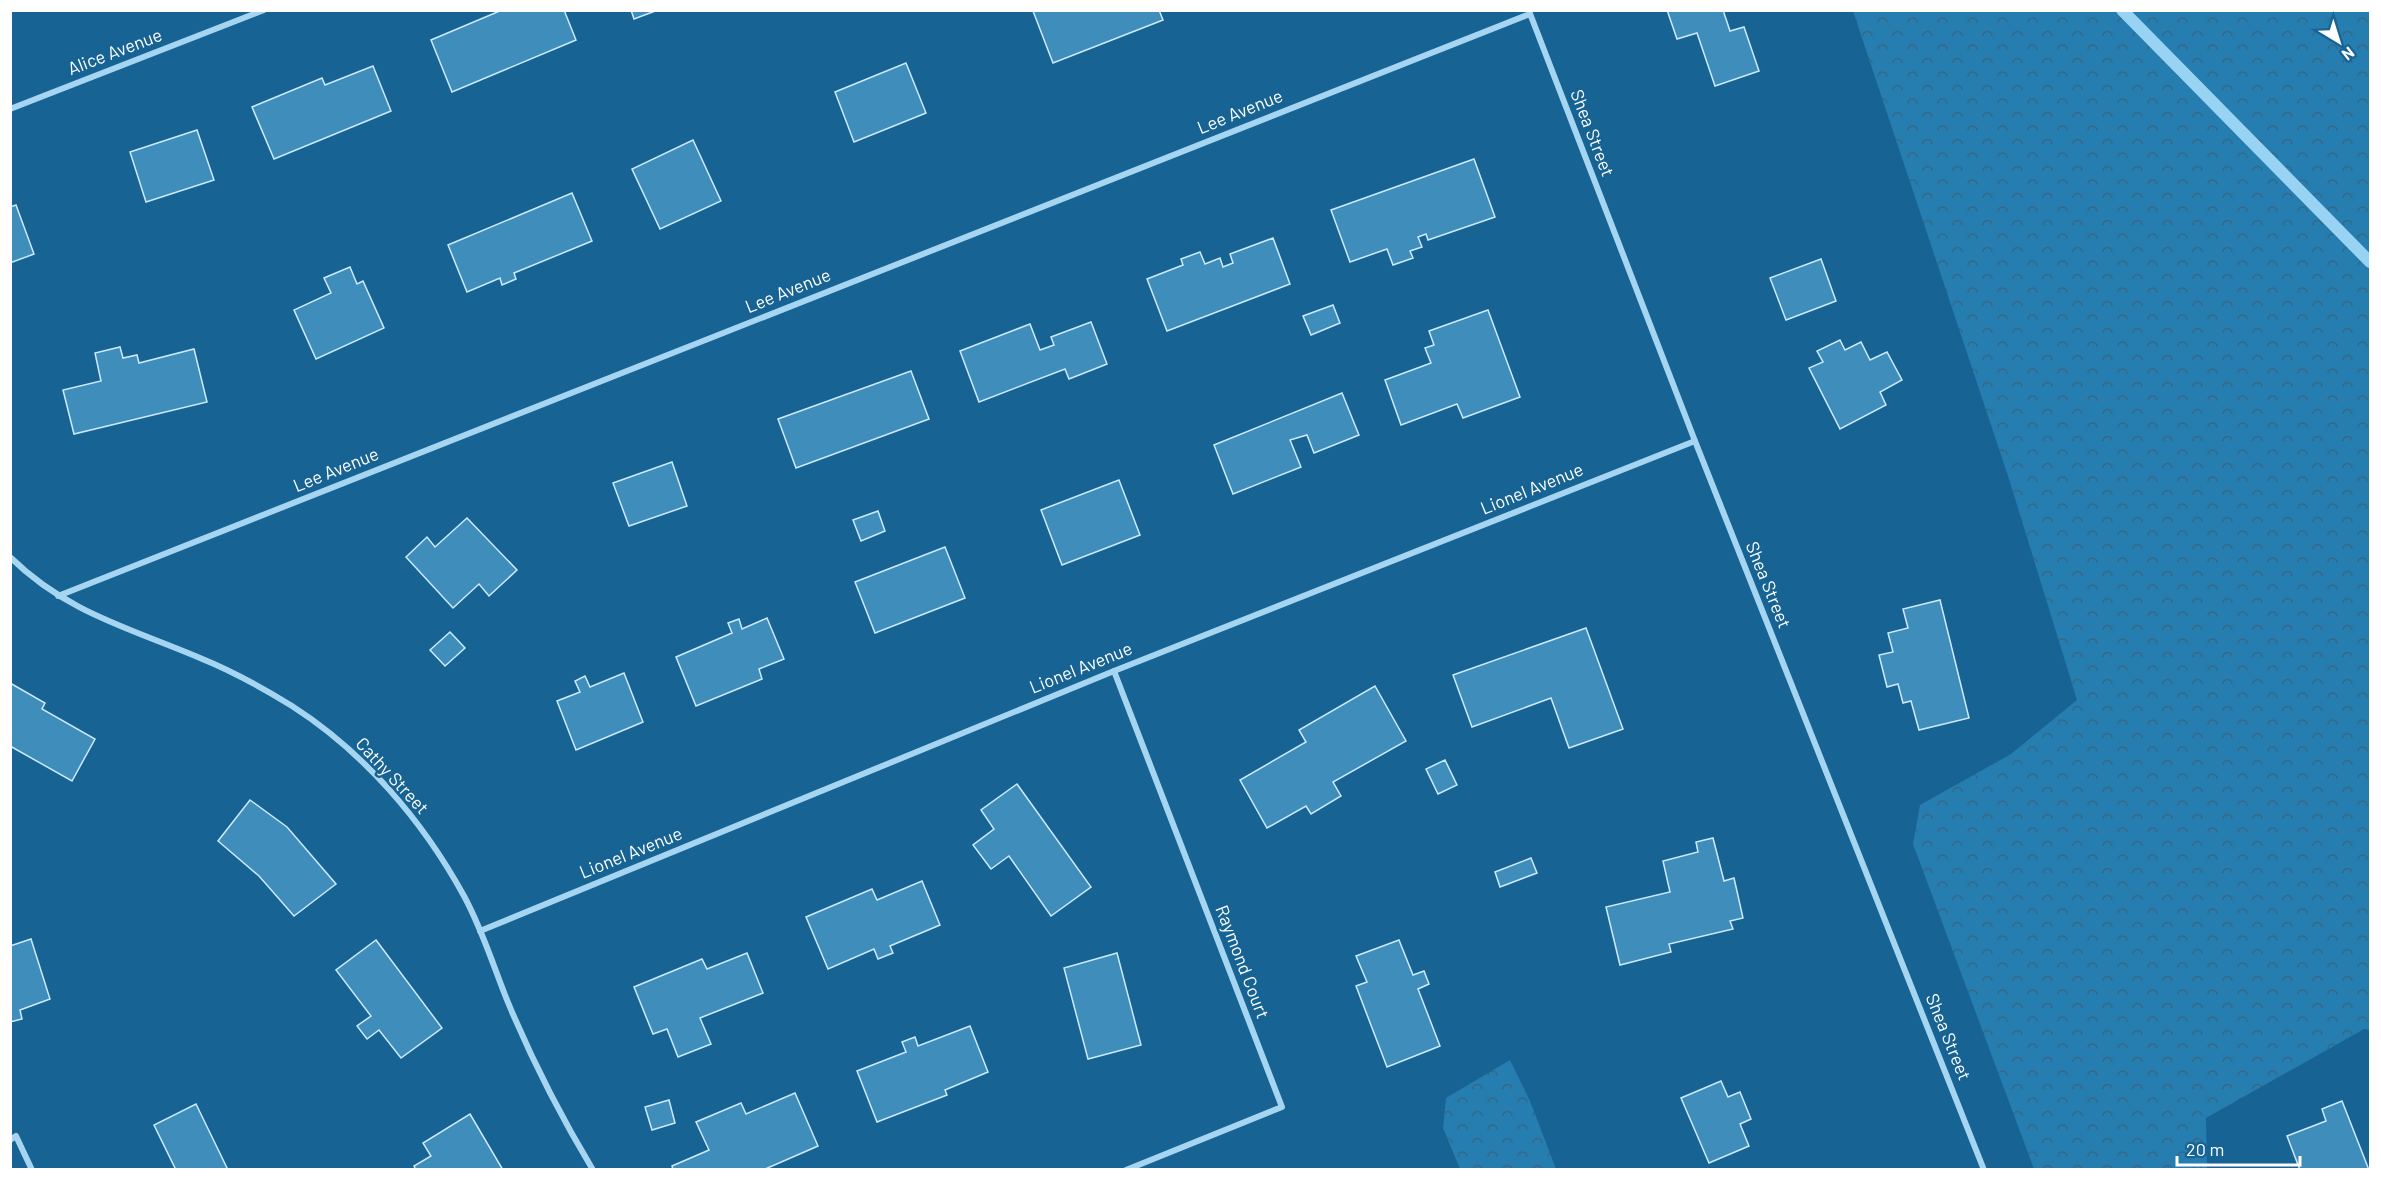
<svg xmlns="http://www.w3.org/2000/svg" width="2381" height="1180" viewBox="0 0 2381 1180" font-family="Barlow,sans-serif">
<style>
.forest{fill:url(#forest-crowns)}
.lines{fill:none;stroke-linecap:round;stroke-linejoin:round}
.stream{stroke:#98d3f4;stroke-width:12}
.building{fill:#3e8dbb;stroke:#cdeafc;stroke-width:1.5}
.minor{stroke:#a6d5f1;stroke-width:6}
.labels{text-anchor:middle;stroke-width:5;stroke-linejoin:round;paint-order:stroke}
.street-label{font-size:18px;fill:#fff;stroke:#166394}
</style>
<defs>
<pattern id="forest-crowns" width="20" height="18" patternUnits="userSpaceOnUse" patternTransform="scale(1.5)"><rect width="20" height="18" fill="#257db0"/><path d="M2 6a3 3 0 1 1 6 0M12 15a3 3 0 1 1 6 0" fill="none" stroke="#376783"/></pattern>
</defs>
<rect width="100%" height="100%" fill="#166394"/>
<g class="forest">
<polygon points="1853,11 2370,11 2370,1030 2364,1029 2206,1118 2207,1169 2034,1169 1913,844 1920,805 2011,754 2077,700 2009,479"/>
<polygon points="1510,1060 1530,1101 1556,1169 1460,1169 1443,1128 1446,1098"/>
</g>
<g class="lines">
<polyline class="stream" points="2122,10 2370,262"/>
</g>
<g class="building">
<polygon points="502,10 564,10 576,40 452,92 431,40"/>
<polygon points="631,10 658,10 634,19"/>
<polygon points="1159,10 1163,20 1053,63 1033,11"/>
<polygon points="1667,10 1723,10 1730,31 1744,27 1759,71 1715,86 1697,33 1677,39"/>
<polygon points="906,63 926,113 854,142 835,92"/>
<polygon points="373,66 391,111 274,159 252,107 322,78 325,85"/>
<polygon points="197,130 214,180 146,202 130,152"/>
<polygon points="693,140 721,201 660,229 632,169"/>
<polygon points="1474,159 1495,217 1428,240 1426,234 1418,237 1422,247 1410,251 1413,258 1393,265 1387,249 1350,262 1331,210"/>
<polygon points="572,193 592,241 514,273 516,279 502,285 500,278 467,292 448,245"/>
<polygon points="16,205 34,254 10,263 10,207"/>
<polygon points="1273,238 1290,284 1167,331 1147,279 1183,265 1181,259 1200,252 1205,264 1220,258 1223,267 1233,263 1230,254"/>
<polygon points="1821,259 1836,301 1786,320 1770,278"/>
<polygon points="350,267 357,284 363,281 384,328 316,359 294,310 331,293 324,278"/>
<polygon points="1333,305 1340,323 1311,335 1303,316"/>
<polygon points="1488,310 1520,397 1463,418 1457,404 1401,425 1385,380 1431,363 1425,348 1434,345 1429,331"/>
<polygon points="1091,322 1107,364 1069,379 1065,369 979,402 960,351 1030,324 1040,350 1054,345 1051,337"/>
<polygon points="1840,340 1845,350 1861,342 1870,360 1887,352 1902,380 1880,392 1886,405 1840,429 1809,368 1823,362 1817,351"/>
<polygon points="120,347 123,358 137,355 139,363 194,349 207,402 74,434 63,390 101,381 95,353"/>
<polygon points="911,371 929,419 796,468 778,419"/>
<polygon points="1342,393 1359,435 1314,453 1307,435 1290,440 1301,467 1233,494 1214,445"/>
<polygon points="672,462 687,506 629,526 613,483"/>
<polygon points="1119,480 1140,535 1062,565 1041,510"/>
<polygon points="878,511 885,531 861,541 853,520"/>
<polygon points="467,518 517,570 489,596 479,584 453,608 406,557 427,537 435,547"/>
<polygon points="945,547 965,598 875,633 855,582"/>
<polygon points="1940,600 1969,718 1919,730 1911,701 1903,703 1898,684 1887,687 1879,655 1893,652 1888,633 1908,628 1903,609"/>
<polygon points="767,618 784,659 759,669 762,679 696,706 676,657 732,633 728,623 739,619 742,629"/>
<polygon points="1586,628 1623,729 1569,748 1551,698 1472,727 1453,675"/>
<polygon points="450,632 465,648 445,666 430,650"/>
<polygon points="624,673 643,722 576,750 557,701 580,692 575,681 585,676 590,687"/>
<polygon points="10,683 45,703 42,709 95,739 72,781 10,746"/>
<polygon points="1375,686 1406,741 1333,782 1341,796 1311,814 1306,806 1267,828 1240,780 1306,742 1299,730"/>
<polygon points="1445,760 1457,785 1438,794 1426,769"/>
<polygon points="1017,784 1091,887 1051,916 1009,856 991,869 973,845 994,829 981,810"/>
<polygon points="250,800 287,827 336,884 294,916 259,876 218,841"/>
<polygon points="1713,838 1724,881 1734,878 1743,918 1730,921 1733,929 1669,944 1671,952 1620,965 1606,907 1670,892 1663,861 1698,852 1696,842"/>
<polygon points="1531,858 1537,873 1500,887 1495,872"/>
<polygon points="922,881 940,925 890,946 893,953 878,959 874,949 828,969 806,917 872,889 877,900"/>
<polygon points="31,939 50,999 20,1010 22,1019 10,1022 10,946"/>
<polygon points="376,940 442,1028 401,1058 379,1030 367,1039 357,1026 371,1016 336,970"/>
<polygon points="1399,940 1413,975 1424,971 1429,984 1418,989 1440,1046 1387,1067 1356,986 1367,982 1356,956"/>
<polygon points="747,953 763,993 700,1018 711,1044 678,1057 667,1029 653,1034 634,987 702,959 707,969"/>
<polygon points="1117,953 1141,1045 1088,1059 1064,968"/>
<polygon points="970,1026 988,1072 945,1090 947,1095 877,1122 857,1071 906,1052 902,1042 915,1037 918,1046"/>
<polygon points="1721,1081 1728,1097 1740,1092 1751,1119 1740,1124 1749,1146 1709,1163 1681,1098"/>
<polygon points="795,1093 818,1146 763,1170 673,1170 672,1166 709,1150 696,1122 741,1103 746,1114"/>
<polygon points="669,1100 675,1123 652,1130 645,1107"/>
<polygon points="2342,1101 2369,1170 2300,1170 2287,1136 2326,1121 2322,1109"/>
<polygon points="196,1104 228,1170 176,1170 154,1125"/>
<polygon points="470,1114 503,1170 416,1170 414,1166 431,1156 423,1143"/>
</g>
<g class="lines">
<g class="minor">
<polyline points="1529,11 1695,441 1984,1170"/>
<polyline points="10,109 264,10"/>
<path d="M 10,557 C 67,613 130,628 200,658 C 232,671 263,688 292,706 C 364,752 423,821 464,896 C 482,929 493,965 507,1000 C 531,1058 560,1115 593,1170"/>
<polyline points="58,596 1530,14"/>
<polyline points="1114,671 1282,1107 1126,1170"/>
<polyline points="480,931 1114,671 1695,441"/>
<polyline points="10,1140 16,1136 32,1170"/>
</g>
</g>
<g class="labels">
<g class="street-label">
<text transform="translate(115 52) rotate(-21)" y="6">Alice Avenue</text>
<text transform="translate(1240 112) rotate(-22)" y="6">Lee Avenue</text>
<text transform="translate(1592 133) rotate(69)" y="6">Shea Street</text>
<text transform="translate(788 291) rotate(-22)" y="6">Lee Avenue</text>
<text transform="translate(336 470) rotate(-22)" y="6">Lee Avenue</text>
<text transform="translate(1532 489) rotate(-22)" y="6">Lionel Avenue</text>
<text transform="translate(1768 585) rotate(68)" y="6">Shea Street</text>
<text transform="translate(1081 668) rotate(-22)" y="6">Lionel Avenue</text>
<text transform="translate(392 776) rotate(47)" y="6">Cathy Street</text>
<text transform="translate(631 853) rotate(-22)" y="6">Lionel Avenue</text>
<text transform="translate(1242 962) rotate(69)" y="6">Raymond Court</text>
<text transform="translate(1948 1037) rotate(68)" y="6">Shea Street</text>
</g>
</g>
<rect width="2381" height="1180" fill="none" stroke="#ffffff" stroke-width="24"/>
<g transform="translate(2339 42) rotate(142)" stroke="#166394" stroke-width="4.5" paint-order="stroke">
<path d="M0-4.5L10 22L0 15L-10 22Z" fill="#ffffff"/>
<text y="-9" font-size="16" font-weight="bold" text-anchor="middle" fill="#ffffff">N</text>
</g>
<path d="M2177 1156v9h123v-9" fill="none" stroke="#ffffff" stroke-width="3"/>
<text x="2186" y="1156" font-size="18" fill="#ffffff" stroke="#166394" stroke-width="4.5" paint-order="stroke">20 m</text>
</svg>
